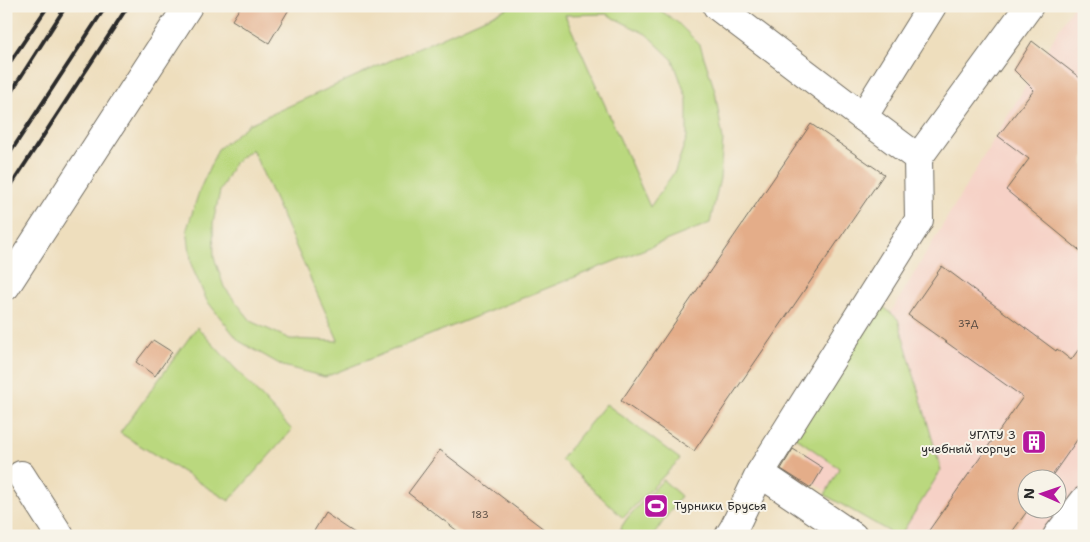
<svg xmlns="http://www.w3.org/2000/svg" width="1090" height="542" viewBox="0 0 1090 542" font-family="'Shantell Sans',sans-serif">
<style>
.built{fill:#f6d1c6;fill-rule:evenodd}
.green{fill:#bad87e;stroke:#728254;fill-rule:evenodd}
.building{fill:#e4ad89}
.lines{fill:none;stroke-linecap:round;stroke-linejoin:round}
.minor-casing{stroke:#6f6a5e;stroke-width:30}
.minor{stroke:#fff;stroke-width:28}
.rail{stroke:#2b2b2b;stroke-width:4}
.labels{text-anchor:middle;stroke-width:4;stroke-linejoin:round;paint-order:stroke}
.number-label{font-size:10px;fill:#594c42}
.poi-label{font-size:12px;fill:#2b2b2b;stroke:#f7f3e8;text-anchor:end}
</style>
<rect width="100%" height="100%" fill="#f7f3e8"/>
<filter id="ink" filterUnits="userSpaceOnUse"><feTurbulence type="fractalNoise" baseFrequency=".02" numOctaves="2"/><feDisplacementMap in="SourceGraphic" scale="10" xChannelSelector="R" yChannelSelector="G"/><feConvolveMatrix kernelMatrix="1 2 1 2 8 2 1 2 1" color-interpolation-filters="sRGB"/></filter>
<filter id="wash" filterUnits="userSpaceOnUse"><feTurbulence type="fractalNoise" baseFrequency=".0096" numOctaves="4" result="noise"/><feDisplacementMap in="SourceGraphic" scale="20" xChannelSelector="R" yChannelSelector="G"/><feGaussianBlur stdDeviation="1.12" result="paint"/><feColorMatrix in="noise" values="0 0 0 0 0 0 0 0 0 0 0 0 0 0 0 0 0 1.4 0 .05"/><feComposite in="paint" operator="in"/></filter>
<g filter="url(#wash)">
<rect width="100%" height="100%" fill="#eedebd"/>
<path class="built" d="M 1073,6 L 1084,6 L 1084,534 L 1083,536 L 899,536 L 796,472 ZM 1028,480 L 1058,480 L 1058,510 L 1028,510 Z"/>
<g class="green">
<path d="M 512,6 L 654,6 L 677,22 L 700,45 L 715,91 L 723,140 L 720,178 L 710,223 L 325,377 L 283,366 L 239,341 L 207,301 L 192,267 L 187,229 L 200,189 L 218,149 L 249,124 ZM 606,14 L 646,34 L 673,60 L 687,99 L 687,137 L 675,171 L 650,207 L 565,15 ZM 252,149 L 338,340 L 338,341 L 290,339 L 252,322 L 224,287 L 214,257 L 213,223 L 220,191 L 234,163 Z"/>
<polygon points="880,304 898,319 941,470 900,536 897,536 825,495 839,468 795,437"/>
<polygon points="197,327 292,430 229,501 120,433"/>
<polygon points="606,404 680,459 623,518 561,459"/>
<polygon points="663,480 681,496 653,536 627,536 620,529 628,517"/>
</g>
<g id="blocks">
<g class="building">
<polygon points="241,6 291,6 269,43 232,20"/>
<polygon points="1032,41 1084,81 1084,254 1006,190 1029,159 998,136 1034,90 1014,70"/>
<polygon points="811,124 884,174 694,451 621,401"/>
<polygon points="942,266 1056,351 1057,349 1071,360 1084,342 1084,430 1049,480 1028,480 1028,510 1009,536 925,536 1023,397 908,315"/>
<polygon points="153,340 172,352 155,376 136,362"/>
<polygon points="793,449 823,468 811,488 781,469"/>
<polygon points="440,450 553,536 464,536 408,493"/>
<polygon points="325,513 359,536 311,536"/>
</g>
</g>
</g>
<g filter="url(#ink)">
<use href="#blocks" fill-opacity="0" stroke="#6f6a5e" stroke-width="1"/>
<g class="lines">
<defs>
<g id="minor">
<polyline points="717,6 863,117"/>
<polyline points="918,158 1029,6"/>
<polyline points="6,286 188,6"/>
<polyline points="760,473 853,536"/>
<polyline points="21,475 60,536"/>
<polyline points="729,536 734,528 760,473 919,220 918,158 863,117 932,6"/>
<polyline points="1057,536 1084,501"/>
</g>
</defs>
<use href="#minor" class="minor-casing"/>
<use href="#minor" class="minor"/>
<g class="rail">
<polyline points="6,68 48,6"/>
<polyline points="6,100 66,6"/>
<polyline points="6,159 106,6"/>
<polyline points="6,193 128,6"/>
</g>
</g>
</g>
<defs>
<symbol id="building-square" viewBox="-11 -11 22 22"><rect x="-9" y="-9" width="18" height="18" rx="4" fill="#b5179e" stroke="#f7f3e8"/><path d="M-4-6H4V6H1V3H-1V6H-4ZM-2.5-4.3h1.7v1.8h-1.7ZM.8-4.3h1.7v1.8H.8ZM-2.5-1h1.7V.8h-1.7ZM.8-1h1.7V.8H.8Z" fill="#fff"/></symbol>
<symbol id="stadium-square" viewBox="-11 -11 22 22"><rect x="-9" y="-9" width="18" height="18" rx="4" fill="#b5179e" stroke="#f7f3e8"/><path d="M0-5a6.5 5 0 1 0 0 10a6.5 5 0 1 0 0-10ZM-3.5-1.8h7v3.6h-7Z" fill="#fff"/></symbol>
</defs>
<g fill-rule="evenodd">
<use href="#building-square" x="1020" y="428" width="28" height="28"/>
<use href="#stadium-square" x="642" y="492" width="28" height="28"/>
</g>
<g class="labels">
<g class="number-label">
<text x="968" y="327">37Д</text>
<text x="480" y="518">183</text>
</g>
<g class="poi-label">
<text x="1016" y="439">УГЛТУ 3<tspan x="1016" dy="14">учебный корпус</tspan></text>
<text x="674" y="510" text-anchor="start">Турники Брусья</text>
</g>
</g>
<rect width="1090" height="542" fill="none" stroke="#f7f3e8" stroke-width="25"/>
<g transform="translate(1042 494) rotate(272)"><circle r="24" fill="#f7f3e8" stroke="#a5a39c"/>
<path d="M0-4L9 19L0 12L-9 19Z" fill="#b5179e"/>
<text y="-8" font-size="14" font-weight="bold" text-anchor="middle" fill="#2b2b2b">N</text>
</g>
</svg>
